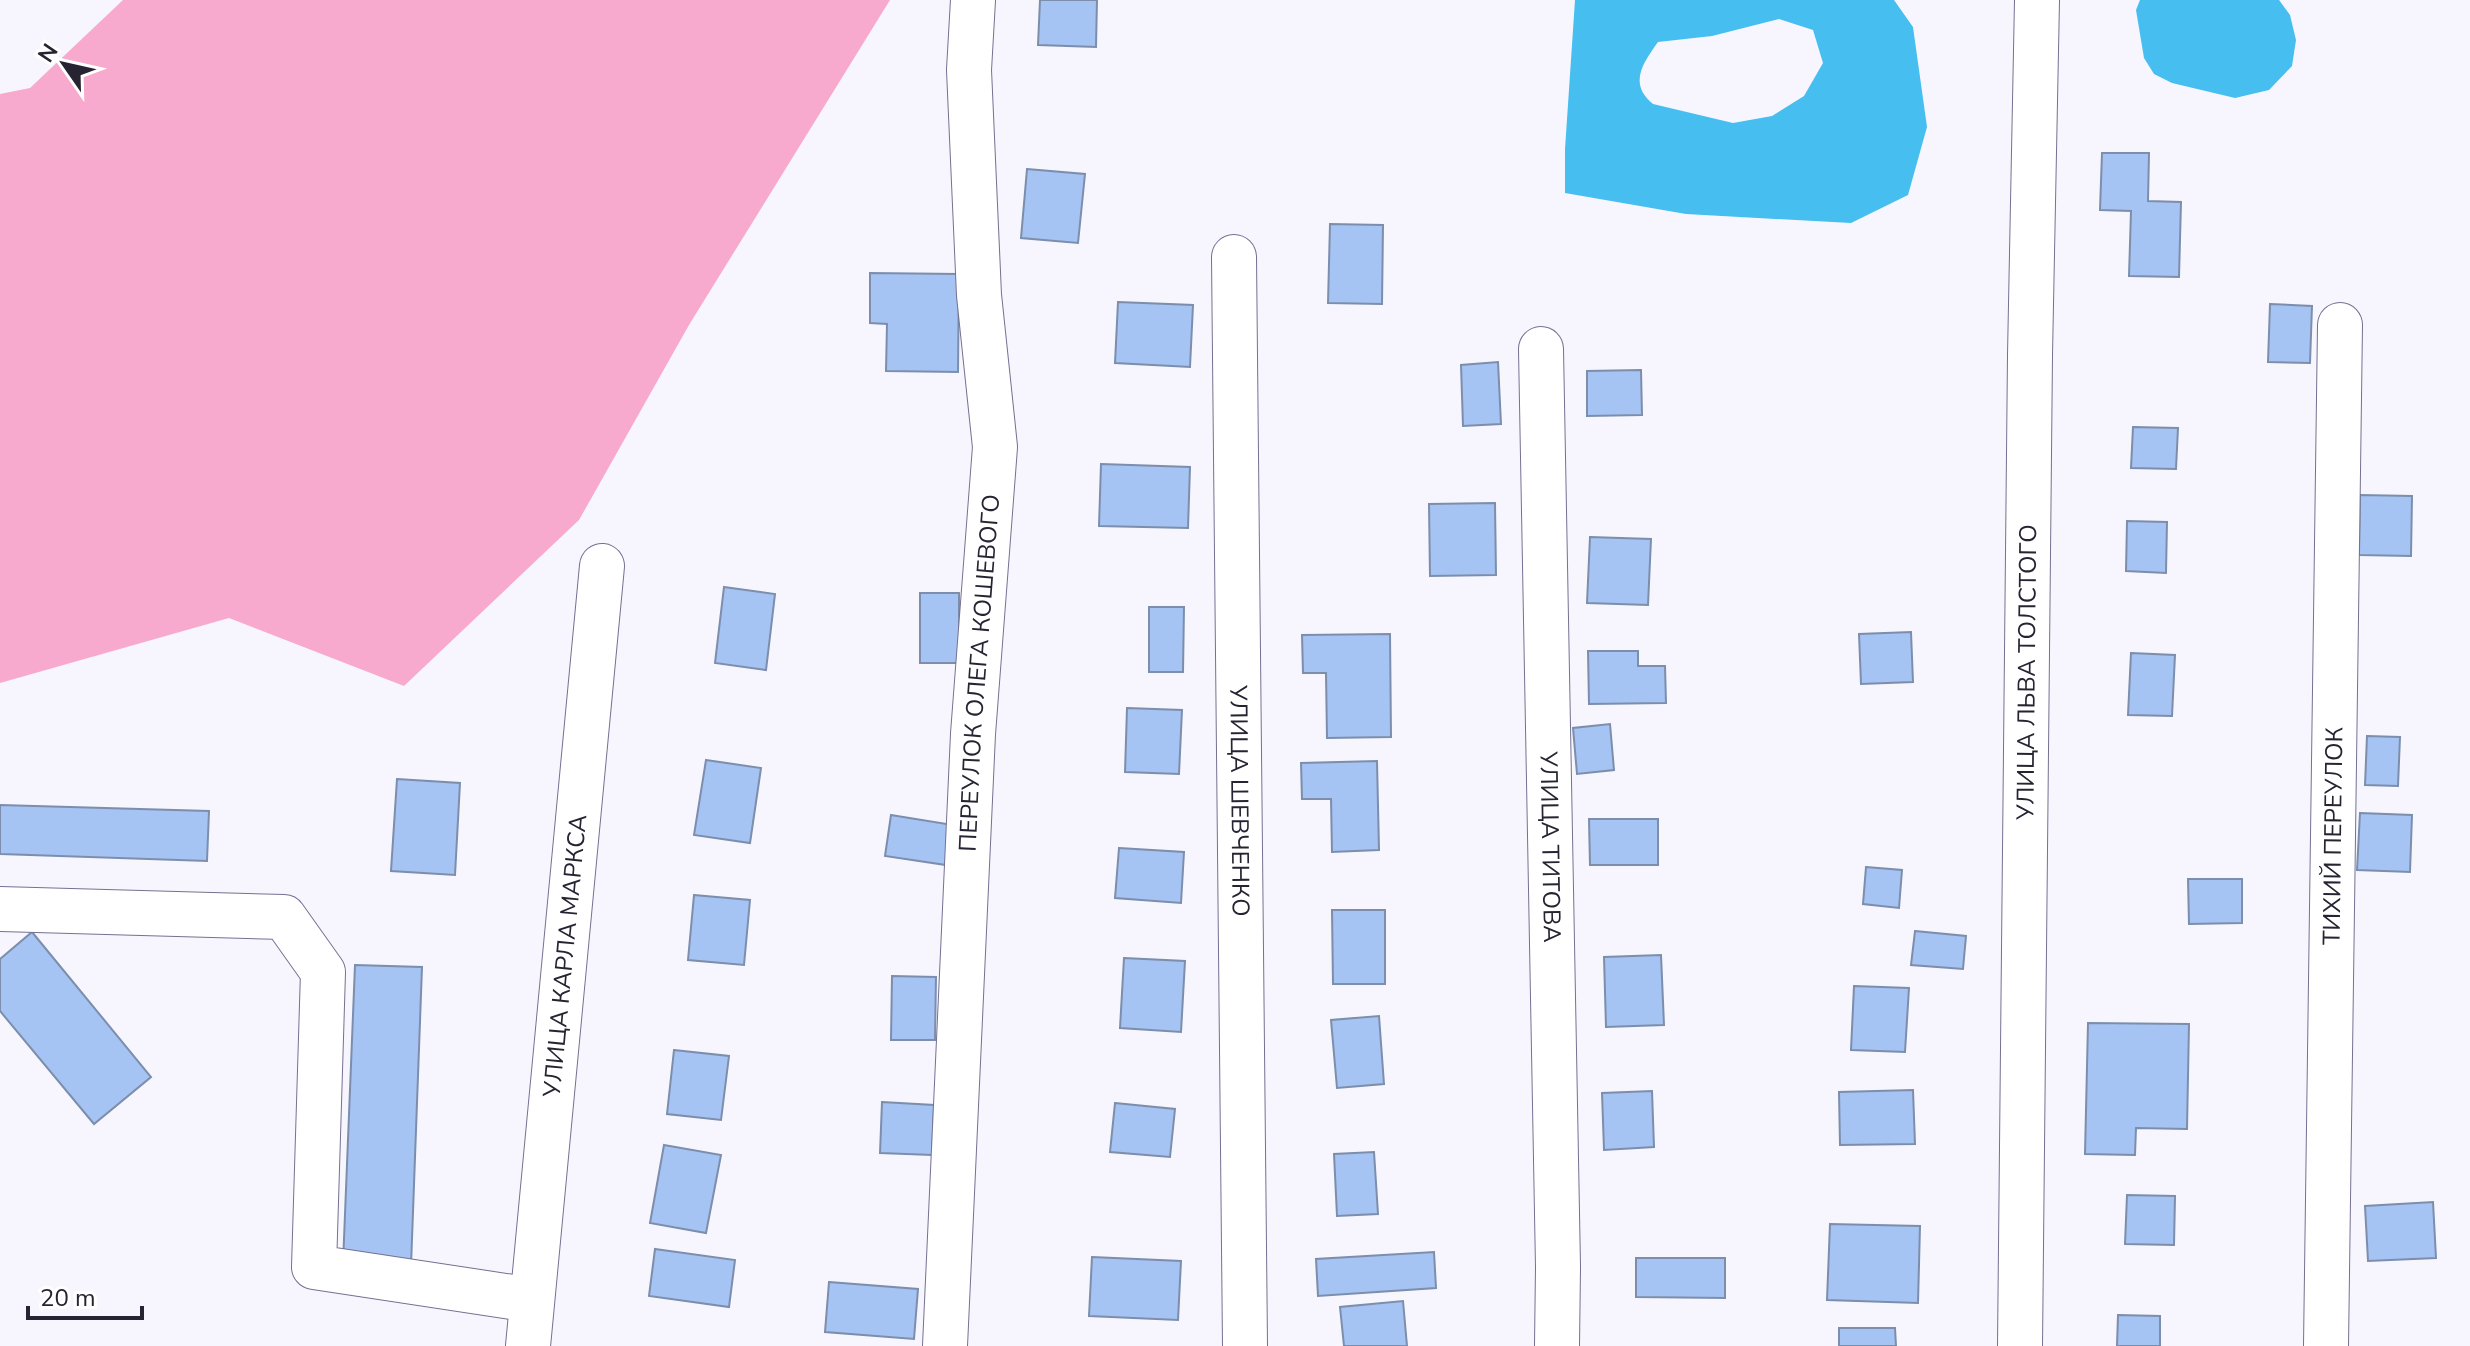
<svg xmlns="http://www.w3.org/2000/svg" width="2470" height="1346" viewBox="0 0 2470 1346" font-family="'Nunito Sans',sans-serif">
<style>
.green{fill:#f7aacd}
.water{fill:#46beef;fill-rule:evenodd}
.building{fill:#a5c3f3;stroke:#7c8eac;stroke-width:2}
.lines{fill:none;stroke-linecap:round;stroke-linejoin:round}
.minor-casing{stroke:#747191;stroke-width:46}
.minor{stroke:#fff;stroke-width:44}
.labels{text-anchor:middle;stroke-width:6;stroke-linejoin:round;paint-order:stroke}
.street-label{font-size:24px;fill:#262432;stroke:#fff}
</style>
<rect width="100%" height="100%" fill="#f7f6fe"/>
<polygon class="green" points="123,0 890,0 689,325 579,520 404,686 229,618 0,683 0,94 30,88"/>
<g class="water">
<path d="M 1575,0 L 1894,0 L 1913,27 L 1927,127 L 1908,195 L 1851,223 L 1686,214 L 1565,193 L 1565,149 ZM 1779,19 L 1813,30 L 1823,63 L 1804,96 L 1772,116 L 1733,123 L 1653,104 C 1628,84 1643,63 1658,42 L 1712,36 Z"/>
<polygon points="2140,0 2279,0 2290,15 2296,40 2292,66 2269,90 2235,98 2172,83 2154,74 2144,58 2136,10"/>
</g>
<g class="building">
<polygon points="1040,0 1097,0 1096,47 1038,45"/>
<polygon points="2102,153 2149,153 2148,201 2181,202 2179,277 2129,276 2131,211 2100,210"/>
<polygon points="1027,169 1085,174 1078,243 1021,238"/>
<polygon points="1330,224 1383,225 1382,304 1328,303"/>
<polygon points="870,273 959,274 958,372 886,371 887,324 870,323"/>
<polygon points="1118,302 1193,305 1190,367 1115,363"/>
<polygon points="2270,304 2312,306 2310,363 2268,362"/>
<polygon points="1498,362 1501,424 1463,426 1461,365"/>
<polygon points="1641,370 1642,415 1587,416 1587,371"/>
<polygon points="2133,427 2178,428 2176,469 2131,468"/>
<polygon points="1101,464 1190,467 1188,528 1099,526"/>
<polygon points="2360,495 2412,496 2411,556 2359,555"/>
<polygon points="1495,503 1496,575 1430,576 1429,504"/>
<polygon points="2127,521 2167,522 2166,573 2126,571"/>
<polygon points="1590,537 1651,539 1648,605 1587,603"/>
<polygon points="724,587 775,594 766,670 715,663"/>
<rect x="920" y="593" width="39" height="70"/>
<polygon points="1149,607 1184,607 1183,672 1149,672"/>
<polygon points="1911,632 1913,682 1861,684 1859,634"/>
<polygon points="1390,634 1391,737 1327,738 1326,673 1303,673 1302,635"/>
<polygon points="1588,651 1638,651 1638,666 1665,666 1666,703 1589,704"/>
<polygon points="2131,653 2175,655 2172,716 2128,715"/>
<polygon points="1127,708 1182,710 1179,774 1125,772"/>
<polygon points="1610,724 1614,770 1577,774 1573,728"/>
<polygon points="2367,736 2400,737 2398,786 2365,785"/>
<polygon points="706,760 761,768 750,843 694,835"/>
<polygon points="1377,761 1379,850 1332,852 1331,799 1302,799 1301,763"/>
<polygon points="397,779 460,783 455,875 391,871"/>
<polygon points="0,805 209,811 207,861 0,854"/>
<polygon points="2360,813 2412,815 2410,872 2357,870"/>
<polygon points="891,815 953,825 946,865 885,856"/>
<polygon points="1589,819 1658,819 1658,865 1590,865"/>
<polygon points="1119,848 1184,852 1181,903 1115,898"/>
<polygon points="1866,867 1902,870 1899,908 1863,904"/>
<polygon points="2188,879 2242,879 2242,923 2189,924"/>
<polygon points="694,895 750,900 744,965 688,960"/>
<polygon points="1332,910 1385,910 1385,984 1333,984"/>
<polygon points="1915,931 1966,936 1963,969 1911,965"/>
<polygon points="32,932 151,1077 94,1124 0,1011 0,959"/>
<polygon points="1661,955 1664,1025 1606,1027 1604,957"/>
<polygon points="1124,958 1185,961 1181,1032 1120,1028"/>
<polygon points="355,965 422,967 411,1266 343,1264"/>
<polygon points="892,976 936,977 935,1040 891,1040"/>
<polygon points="1854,986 1909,988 1905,1052 1851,1050"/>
<polygon points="1379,1016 1384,1084 1337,1088 1331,1020"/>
<polygon points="2088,1023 2189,1024 2187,1129 2136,1128 2135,1155 2085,1154"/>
<polygon points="674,1050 729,1056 721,1120 667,1114"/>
<polygon points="1913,1090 1915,1144 1840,1145 1839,1092"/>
<polygon points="1652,1091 1654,1147 1604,1150 1602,1093"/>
<polygon points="882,1102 934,1105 932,1155 880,1153"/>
<polygon points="1115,1103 1175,1109 1170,1157 1110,1152"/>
<polygon points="664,1145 721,1155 706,1233 650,1223"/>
<polygon points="1374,1152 1378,1214 1337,1216 1334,1154"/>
<polygon points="2127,1195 2175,1196 2174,1245 2125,1244"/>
<polygon points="2433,1202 2436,1258 2368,1261 2365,1206"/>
<polygon points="1830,1224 1920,1226 1918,1303 1827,1300"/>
<polygon points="655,1249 735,1260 729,1307 649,1296"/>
<polygon points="1434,1252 1436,1288 1318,1296 1316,1259"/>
<polygon points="1092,1257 1181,1261 1178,1320 1089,1316"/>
<polygon points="1636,1258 1725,1258 1725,1298 1636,1297"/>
<polygon points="829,1282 918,1289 914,1339 825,1332"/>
<polygon points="1403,1301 1407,1346 1344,1346 1340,1307"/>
<polygon points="2118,1315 2160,1316 2160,1346 2117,1346"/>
<polygon points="1839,1328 1895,1328 1896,1346 1839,1346"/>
</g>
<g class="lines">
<defs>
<g id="minor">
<path id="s1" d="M 1234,257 L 1245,1346"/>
<path id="s2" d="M 1541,349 L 1558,1267 L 1557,1346"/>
<polyline points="0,909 284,917 323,972 314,1267 532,1300"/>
<path id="s3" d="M 528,1346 L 602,566"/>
<path id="s4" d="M 945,1346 L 973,734 L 995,447 L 979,295 L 969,70 L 973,0"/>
<path id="s5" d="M 2020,1346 L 2030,355 L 2037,0"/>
<path id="s6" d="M 2326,1346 L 2340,325"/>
</g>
</defs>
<use href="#minor" class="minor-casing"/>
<use href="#minor" class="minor"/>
</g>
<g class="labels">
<g class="street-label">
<text dy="8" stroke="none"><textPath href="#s4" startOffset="674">ПЕРЕУЛОК ОЛЕГА КОШЕВОГО</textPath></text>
<text dy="8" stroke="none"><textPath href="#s5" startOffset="674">УЛИЦА ЛЬВА ТОЛСТОГО</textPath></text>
<text dy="8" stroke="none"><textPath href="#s1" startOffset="544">УЛИЦА ШЕВЧЕНКО</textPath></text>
<text dy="8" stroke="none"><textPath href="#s6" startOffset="510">ТИХИЙ ПЕРЕУЛОК</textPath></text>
<text dy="8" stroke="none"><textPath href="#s2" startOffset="498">УЛИЦА ТИТОВА</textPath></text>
<text dy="8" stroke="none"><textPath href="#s3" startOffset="392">УЛИЦА КАРЛА МАРКСА</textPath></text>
</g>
</g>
<g transform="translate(64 64) rotate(304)" stroke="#ffffff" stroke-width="6" paint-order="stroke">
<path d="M0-6L14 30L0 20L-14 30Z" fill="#262432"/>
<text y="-12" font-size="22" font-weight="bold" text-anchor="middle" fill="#262432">N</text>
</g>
<path d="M28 1306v12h114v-12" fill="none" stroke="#262432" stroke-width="4"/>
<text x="40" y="1306" font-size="24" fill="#262432" stroke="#ffffff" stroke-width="6" paint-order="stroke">20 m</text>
</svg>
